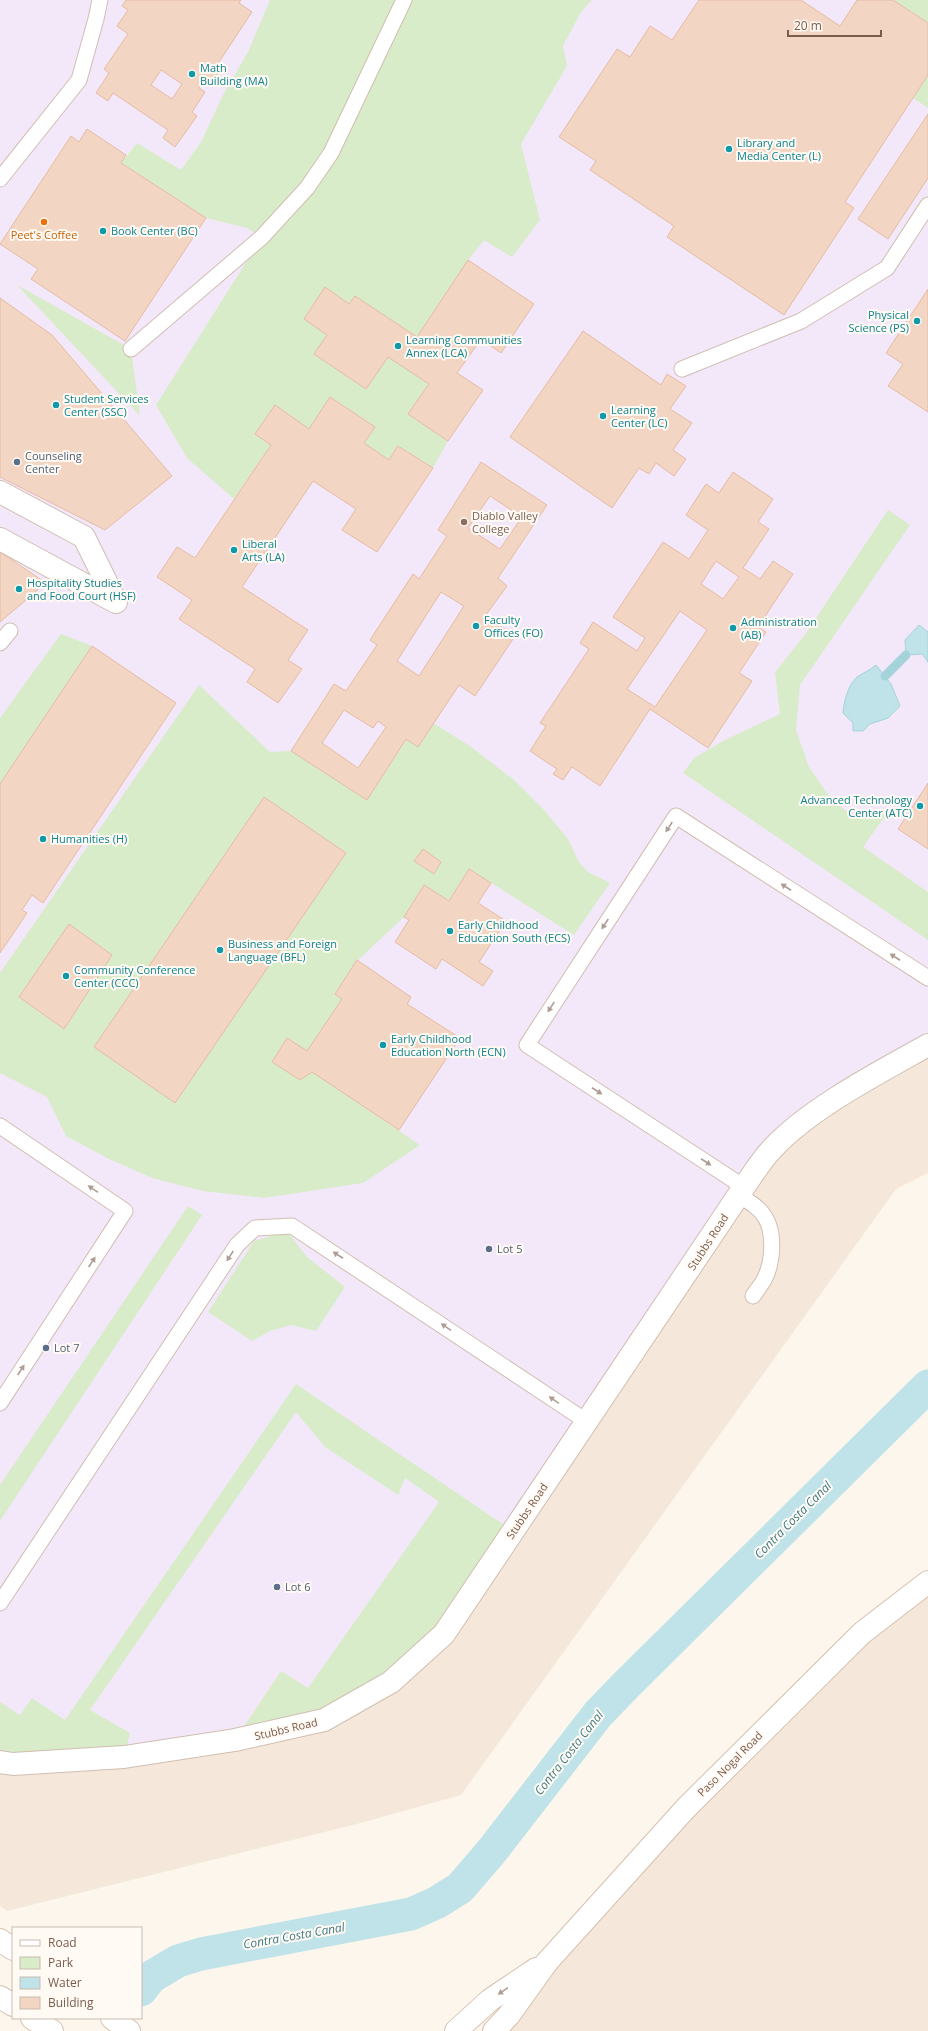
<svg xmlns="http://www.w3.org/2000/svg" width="928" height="2031" viewBox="0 0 928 2031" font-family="'Open Sans',sans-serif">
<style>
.residential{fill:#f5e8da}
.education{fill:#f3e8fa}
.green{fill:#d8ecc9;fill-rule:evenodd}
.water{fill:#bfe3e8;stroke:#a5d3da}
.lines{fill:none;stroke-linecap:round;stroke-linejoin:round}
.stream{stroke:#a5d3da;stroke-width:9}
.canal{stroke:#bfe3e8;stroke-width:33}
.building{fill:#f3d5c3;stroke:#e6bba3;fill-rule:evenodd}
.lane-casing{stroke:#d1beb0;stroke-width:17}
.street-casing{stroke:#d1beb0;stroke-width:24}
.secondary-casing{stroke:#d6c0b0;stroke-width:24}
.lane{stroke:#fff;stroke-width:15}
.street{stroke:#fff;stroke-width:22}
.secondary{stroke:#fff;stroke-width:22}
.oneway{fill:#af9d94}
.culture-dot{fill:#0f9aa8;stroke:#fffaf3;stroke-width:1.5}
.food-dot{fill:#e8710a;stroke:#fffaf3;stroke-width:1.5}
.service-dot{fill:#5c6f8a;stroke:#fffaf3;stroke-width:1.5}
.education-dot{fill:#8d6e63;stroke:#fffaf3;stroke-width:1.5}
.labels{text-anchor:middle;stroke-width:4;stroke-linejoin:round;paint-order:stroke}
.culture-label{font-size:11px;fill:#0d838f;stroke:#fffaf3;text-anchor:start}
.food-label{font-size:11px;fill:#c56008;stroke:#fffaf3}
.service-label{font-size:11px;fill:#4e5e75;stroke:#fffaf3;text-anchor:start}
.education-label{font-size:11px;fill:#785e54;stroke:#fffaf3;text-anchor:start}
.street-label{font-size:11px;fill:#7a5c4d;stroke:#fffaf3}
.water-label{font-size:12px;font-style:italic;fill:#437c86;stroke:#fffaf3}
</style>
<rect width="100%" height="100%" fill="#fdf6ec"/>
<g class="residential">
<polygon points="928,1044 928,1173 896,1189 461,1795 357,1824 7,1911 0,1906 0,1762 773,1148"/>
<polygon points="928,1582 928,2031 494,2031 547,1962"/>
</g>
<polygon class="education" points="0,0 928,0 928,1045 799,1125 534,1500 324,1720 0,1762"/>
<g class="green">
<polygon points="270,0 592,0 581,12 563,46 567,66 521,144 540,220 512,257 484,240 468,260 417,337 355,296 349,304 325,287 304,318 327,335 314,354 366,389 388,357 429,384 408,414 448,441 433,468 399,446 389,460 364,443 375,427 331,397 309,429 275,405 255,434 271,445 234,499 187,458 156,405 262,237 247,228 206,218 121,163 137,143 181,170 201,142 223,95 248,52"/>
<polygon points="893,0 928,0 928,23"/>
<polygon points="928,75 928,108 913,98"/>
<polygon points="17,285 131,349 140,416"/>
<polygon points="888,510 910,525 800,685 796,730 809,767 833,802 854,816 888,812 863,847 928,892 928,940 683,773 694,758 723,741 780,714 775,672 804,636"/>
<polygon points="61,634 92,646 0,784 0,718"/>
<path d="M 199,685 L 270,752 L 291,751 L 367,800 L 406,739 L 418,747 L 433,723 L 470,746 L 514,780 L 545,811 L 568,839 L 579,862 L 588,872 L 610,883 L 574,935 L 469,869 L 449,901 L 424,885 L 404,917 L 357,961 L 335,993 L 342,999 L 307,1051 L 287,1038 L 272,1062 L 300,1080 L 312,1072 L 420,1145 L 363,1183 L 264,1198 L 203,1191 L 152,1178 L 109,1159 L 66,1136 L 47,1097 L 0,1073 L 0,973 ZM 264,797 L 346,853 L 175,1103 L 94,1047 ZM 423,849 L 441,862 L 434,874 L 415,861 ZM 69,925 L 112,955 L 63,1029 L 19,997 Z"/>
<polygon points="188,1206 202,1215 0,1521 0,1485"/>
<polygon points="287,1231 307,1257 345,1287 316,1331 291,1325 270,1331 252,1341 208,1312 254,1241"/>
<polygon points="296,1384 513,1531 444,1634 324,1720 235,1740 281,1671 308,1688 439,1502 405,1478 398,1495 325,1447 296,1412 90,1710 130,1733 124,1757 0,1762 0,1702 20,1715 32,1698 65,1720"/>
</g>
<g class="water">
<polygon points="919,625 928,632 928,662 922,654 906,655 905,640"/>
<path d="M 876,665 L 891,684 L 900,706 L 888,718 L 870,724 L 863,731 L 853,731 L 853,723 L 843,713 C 844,701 848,685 857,677 C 863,673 870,670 876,665 Z"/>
</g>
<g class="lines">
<polyline class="stream" points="885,676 906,655"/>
<polyline class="canal" points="141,1990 151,1977 178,1961 201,1954 411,1914 436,1903 460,1888 491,1852 598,1714 625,1686 928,1386"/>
</g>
<g class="building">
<path d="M 126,0 L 241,0 L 239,3 L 252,12 L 213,71 L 218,74 L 212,83 L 206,79 L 199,88 L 205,92 L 192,112 L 197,116 L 175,147 L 163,138 L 168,130 L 113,93 L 108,101 L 96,93 L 109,73 L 104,69 L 128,34 L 117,26 L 128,10 L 122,6 ZM 161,70 L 182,84 L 172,99 L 151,85 Z"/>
<polygon points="699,0 801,0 840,26 857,0 893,0 928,23 928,75 845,202 854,208 784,315 667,237 674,226 590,170 596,161 559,137 617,49 630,57 650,26 672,40"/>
<polygon points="928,114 928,178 888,239 858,219"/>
<polygon points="87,129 126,155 121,163 206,218 125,341 31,279 38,269 0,244 71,136 79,142"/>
<polygon points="468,260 534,304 501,353 481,339 457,373 483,390 448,441 408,414 429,384 388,357 366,389 314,354 327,335 304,319 325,287 349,304 355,296 417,337"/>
<polygon points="928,289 928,412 888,386 903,364 886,353"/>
<polygon points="0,298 52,335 172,476 105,530 0,477"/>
<polygon points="583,331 661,385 667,374 686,386 670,409 692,423 673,450 686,459 674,476 656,463 649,474 639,468 612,508 510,437"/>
<polygon points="330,397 375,427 364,443 389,460 398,446 433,468 377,552 342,530 356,509 313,481 242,587 308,630 288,660 302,669 278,703 247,682 255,669 179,619 192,600 157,577 177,547 195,558 271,445 255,434 275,405 309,429"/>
<path d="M 481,462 L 547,505 L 498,578 L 507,586 L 485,616 L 515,636 L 475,696 L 459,685 L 418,747 L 406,739 L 367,800 L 291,751 L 334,684 L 346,691 L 377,645 L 370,640 L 413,574 L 419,579 L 447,536 L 438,530 ZM 490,496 L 522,517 L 500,549 L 468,528 ZM 441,592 L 464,606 L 419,676 L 397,661 ZM 344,710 L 373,728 L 378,721 L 386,727 L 358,768 L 322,743 Z"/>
<path d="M 733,472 L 773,499 L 758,522 L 769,529 L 743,568 L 760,579 L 773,561 L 793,574 L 758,627 L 766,632 L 739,673 L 752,681 L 708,748 L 650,709 L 600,786 L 572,767 L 563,780 L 553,774 L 557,769 L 530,751 L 546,726 L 540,723 L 589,649 L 580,643 L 593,622 L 637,651 L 645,638 L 613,617 L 663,542 L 689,559 L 708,530 L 686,515 L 706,484 L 719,493 ZM 716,561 L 739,577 L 723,599 L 701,584 ZM 680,611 L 707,630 L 655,707 L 627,689 Z"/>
<polygon points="0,552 46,583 0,622"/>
<polygon points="92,646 176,703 43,903 32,895 22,910 27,913 0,953 0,784"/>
<polygon points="928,783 928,849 898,829"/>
<polygon points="264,797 346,853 175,1103 94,1047"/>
<polygon points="423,849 441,862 434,874 414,861"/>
<polygon points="469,869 491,883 478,903 506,921 479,962 493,971 483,986 442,959 436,969 395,942 409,920 404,917 424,885 449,901"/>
<polygon points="69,924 112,955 64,1029 19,997"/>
<polygon points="357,960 411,997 407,1004 460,1038 399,1130 312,1072 300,1080 272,1062 287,1038 307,1051 342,999 335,994"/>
</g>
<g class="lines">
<defs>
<g id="lane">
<polyline points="0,179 79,80 96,19 100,0"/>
<polyline points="131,349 262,237 307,188 331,153 404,0"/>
<polyline points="682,369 801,321 887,268 928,205"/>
<polyline points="0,643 10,631"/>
<polyline points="0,1126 125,1211 0,1403"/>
<polyline points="744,1187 527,1045 676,816 928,978"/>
<path d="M 738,1195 C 748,1201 759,1207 765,1217 C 775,1233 773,1261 765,1278 C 762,1284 757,1290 753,1296"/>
<polyline points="0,1603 237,1245 255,1228 292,1226 586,1421"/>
</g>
<g id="street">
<polyline points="0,492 84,537 116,602 0,539"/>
<path d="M 0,1762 L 13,1764 L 124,1757 L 235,1740 L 324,1720 L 391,1682 L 444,1634 L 744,1187 C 753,1174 762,1159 773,1148 C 810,1108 880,1072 928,1045"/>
</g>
<g id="secondary">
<polyline points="0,1940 13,1949"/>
<polyline points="0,1997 13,2005"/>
<polyline points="32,2018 52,2031"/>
<polyline points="112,2018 129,2031"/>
<polyline points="456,2031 490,2000 536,1969"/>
<polyline points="494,2031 509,2015 547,1962 686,1808 862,1633 928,1582"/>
</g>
</defs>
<use href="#lane" class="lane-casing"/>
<use href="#street" class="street-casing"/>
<use href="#secondary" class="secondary-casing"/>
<use href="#lane" class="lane"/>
<use href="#street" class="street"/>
<use href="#secondary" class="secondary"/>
</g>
<defs><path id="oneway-solid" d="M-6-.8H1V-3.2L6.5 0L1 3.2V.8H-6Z"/></defs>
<g class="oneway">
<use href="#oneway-solid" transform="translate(669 827) rotate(123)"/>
<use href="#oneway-solid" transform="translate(786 887) rotate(-147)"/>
<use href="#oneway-solid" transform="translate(605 924) rotate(123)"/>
<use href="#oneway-solid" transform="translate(895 957) rotate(-147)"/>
<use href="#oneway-solid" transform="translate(551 1007) rotate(123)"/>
<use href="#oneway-solid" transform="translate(597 1091) rotate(33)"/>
<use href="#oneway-solid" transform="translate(706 1162) rotate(33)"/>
<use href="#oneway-solid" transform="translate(93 1189) rotate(-146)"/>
<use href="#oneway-solid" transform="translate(338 1255) rotate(-147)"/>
<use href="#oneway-solid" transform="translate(230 1256) rotate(123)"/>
<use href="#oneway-solid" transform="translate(92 1262) rotate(-57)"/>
<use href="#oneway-solid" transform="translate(446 1327) rotate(-146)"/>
<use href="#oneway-solid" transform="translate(21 1370) rotate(-57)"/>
<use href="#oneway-solid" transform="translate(554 1400) rotate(-146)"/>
<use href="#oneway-solid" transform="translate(503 1991) rotate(146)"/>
</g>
<g class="culture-dot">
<circle cx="192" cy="74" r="4"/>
<circle cx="729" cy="149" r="4"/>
<circle cx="103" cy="231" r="4"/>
<circle cx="917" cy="321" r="4"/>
<circle cx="398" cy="346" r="4"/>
<circle cx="56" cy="405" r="4"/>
<circle cx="603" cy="416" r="4"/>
<circle cx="234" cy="550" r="4"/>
<circle cx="19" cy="589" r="4"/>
<circle cx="476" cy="626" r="4"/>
<circle cx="733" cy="628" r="4"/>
<circle cx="920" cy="806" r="4"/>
<circle cx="43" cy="839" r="4"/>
<circle cx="450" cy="931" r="4"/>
<circle cx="220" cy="950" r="4"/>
<circle cx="66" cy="976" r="4"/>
<circle cx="383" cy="1045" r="4"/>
</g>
<circle class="food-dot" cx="44" cy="222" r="4"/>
<g class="service-dot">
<circle cx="17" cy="462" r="4"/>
<circle cx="489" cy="1249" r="4"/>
<circle cx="46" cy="1348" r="4"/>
<circle cx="277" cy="1587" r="4"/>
</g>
<circle class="education-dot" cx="464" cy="522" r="4"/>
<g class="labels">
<g class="culture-label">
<text x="200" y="72">Math<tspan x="200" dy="13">Building (MA)</tspan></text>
<text x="737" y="147">Library and<tspan x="737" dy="13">Media Center (L)</tspan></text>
<text x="111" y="235">Book Center (BC)</text>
<text x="909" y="319" text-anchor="end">Physical<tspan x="909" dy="13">Science (PS)</tspan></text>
<text x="406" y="344">Learning Communities<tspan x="406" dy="13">Annex (LCA)</tspan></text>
<text x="64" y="403">Student Services<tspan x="64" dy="13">Center (SSC)</tspan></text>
<text x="611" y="414">Learning<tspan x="611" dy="13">Center (LC)</tspan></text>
<text x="242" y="548">Liberal<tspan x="242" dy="13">Arts (LA)</tspan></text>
<text x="27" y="587">Hospitality Studies<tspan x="27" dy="13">and Food Court (HSF)</tspan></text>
<text x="484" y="624">Faculty<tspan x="484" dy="13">Offices (FO)</tspan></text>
<text x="741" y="626">Administration<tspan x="741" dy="13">(AB)</tspan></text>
<text x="912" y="804" text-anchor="end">Advanced Technology<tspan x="912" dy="13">Center (ATC)</tspan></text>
<text x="51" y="843">Humanities (H)</text>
<text x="458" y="929">Early Childhood<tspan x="458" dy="13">Education South (ECS)</tspan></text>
<text x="228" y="948">Business and Foreign<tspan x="228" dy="13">Language (BFL)</tspan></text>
<text x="74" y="974">Community Conference<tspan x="74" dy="13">Center (CCC)</tspan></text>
<text x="391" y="1043">Early Childhood<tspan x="391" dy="13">Education North (ECN)</tspan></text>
</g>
<g class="food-label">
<text x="44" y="239">Peet's Coffee</text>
</g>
<g class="service-label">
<text x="25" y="460">Counseling<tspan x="25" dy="13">Center</tspan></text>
<text x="497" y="1253">Lot 5</text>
<text x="54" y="1352">Lot 7</text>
<text x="285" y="1591">Lot 6</text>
</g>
<g class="education-label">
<text x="472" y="520">Diablo Valley<tspan x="472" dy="13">College</tspan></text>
</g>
<g class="street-label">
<text transform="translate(708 1242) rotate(-57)" y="4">Stubbs Road</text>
<text transform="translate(527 1511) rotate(-56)" y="4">Stubbs Road</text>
<text transform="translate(286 1729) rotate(-13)" y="4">Stubbs Road</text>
<text transform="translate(730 1764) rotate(-45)" y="4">Paso Nogal Road</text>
</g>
<g class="water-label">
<text transform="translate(793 1520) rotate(-45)" y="4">Contra Costa Canal</text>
<text transform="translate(569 1753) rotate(-52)" y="4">Contra Costa Canal</text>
<text transform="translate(294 1936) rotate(-10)" y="4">Contra Costa Canal</text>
</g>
</g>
<rect x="12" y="1927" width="130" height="92" fill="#fffaf3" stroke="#cabbb1"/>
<rect x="20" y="1940" width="20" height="6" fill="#ffffff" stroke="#cabbb1"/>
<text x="48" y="1947" font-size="12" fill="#7a5c4d">Road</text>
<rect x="20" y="1957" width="20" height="12" fill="#d8ecc9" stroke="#cabbb1"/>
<text x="48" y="1967" font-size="12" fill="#7a5c4d">Park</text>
<rect x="20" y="1977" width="20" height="12" fill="#bfe3e8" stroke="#cabbb1"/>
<text x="48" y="1987" font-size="12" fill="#7a5c4d">Water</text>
<rect x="20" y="1997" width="20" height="12" fill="#f3d5c3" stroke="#cabbb1"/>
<text x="48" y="2007" font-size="12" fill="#7a5c4d">Building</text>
<path d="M788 30v6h93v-6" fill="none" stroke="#7a5c4d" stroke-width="2"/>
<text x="794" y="30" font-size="12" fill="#7a5c4d" stroke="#fffaf3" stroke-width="3" paint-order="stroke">20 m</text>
</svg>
